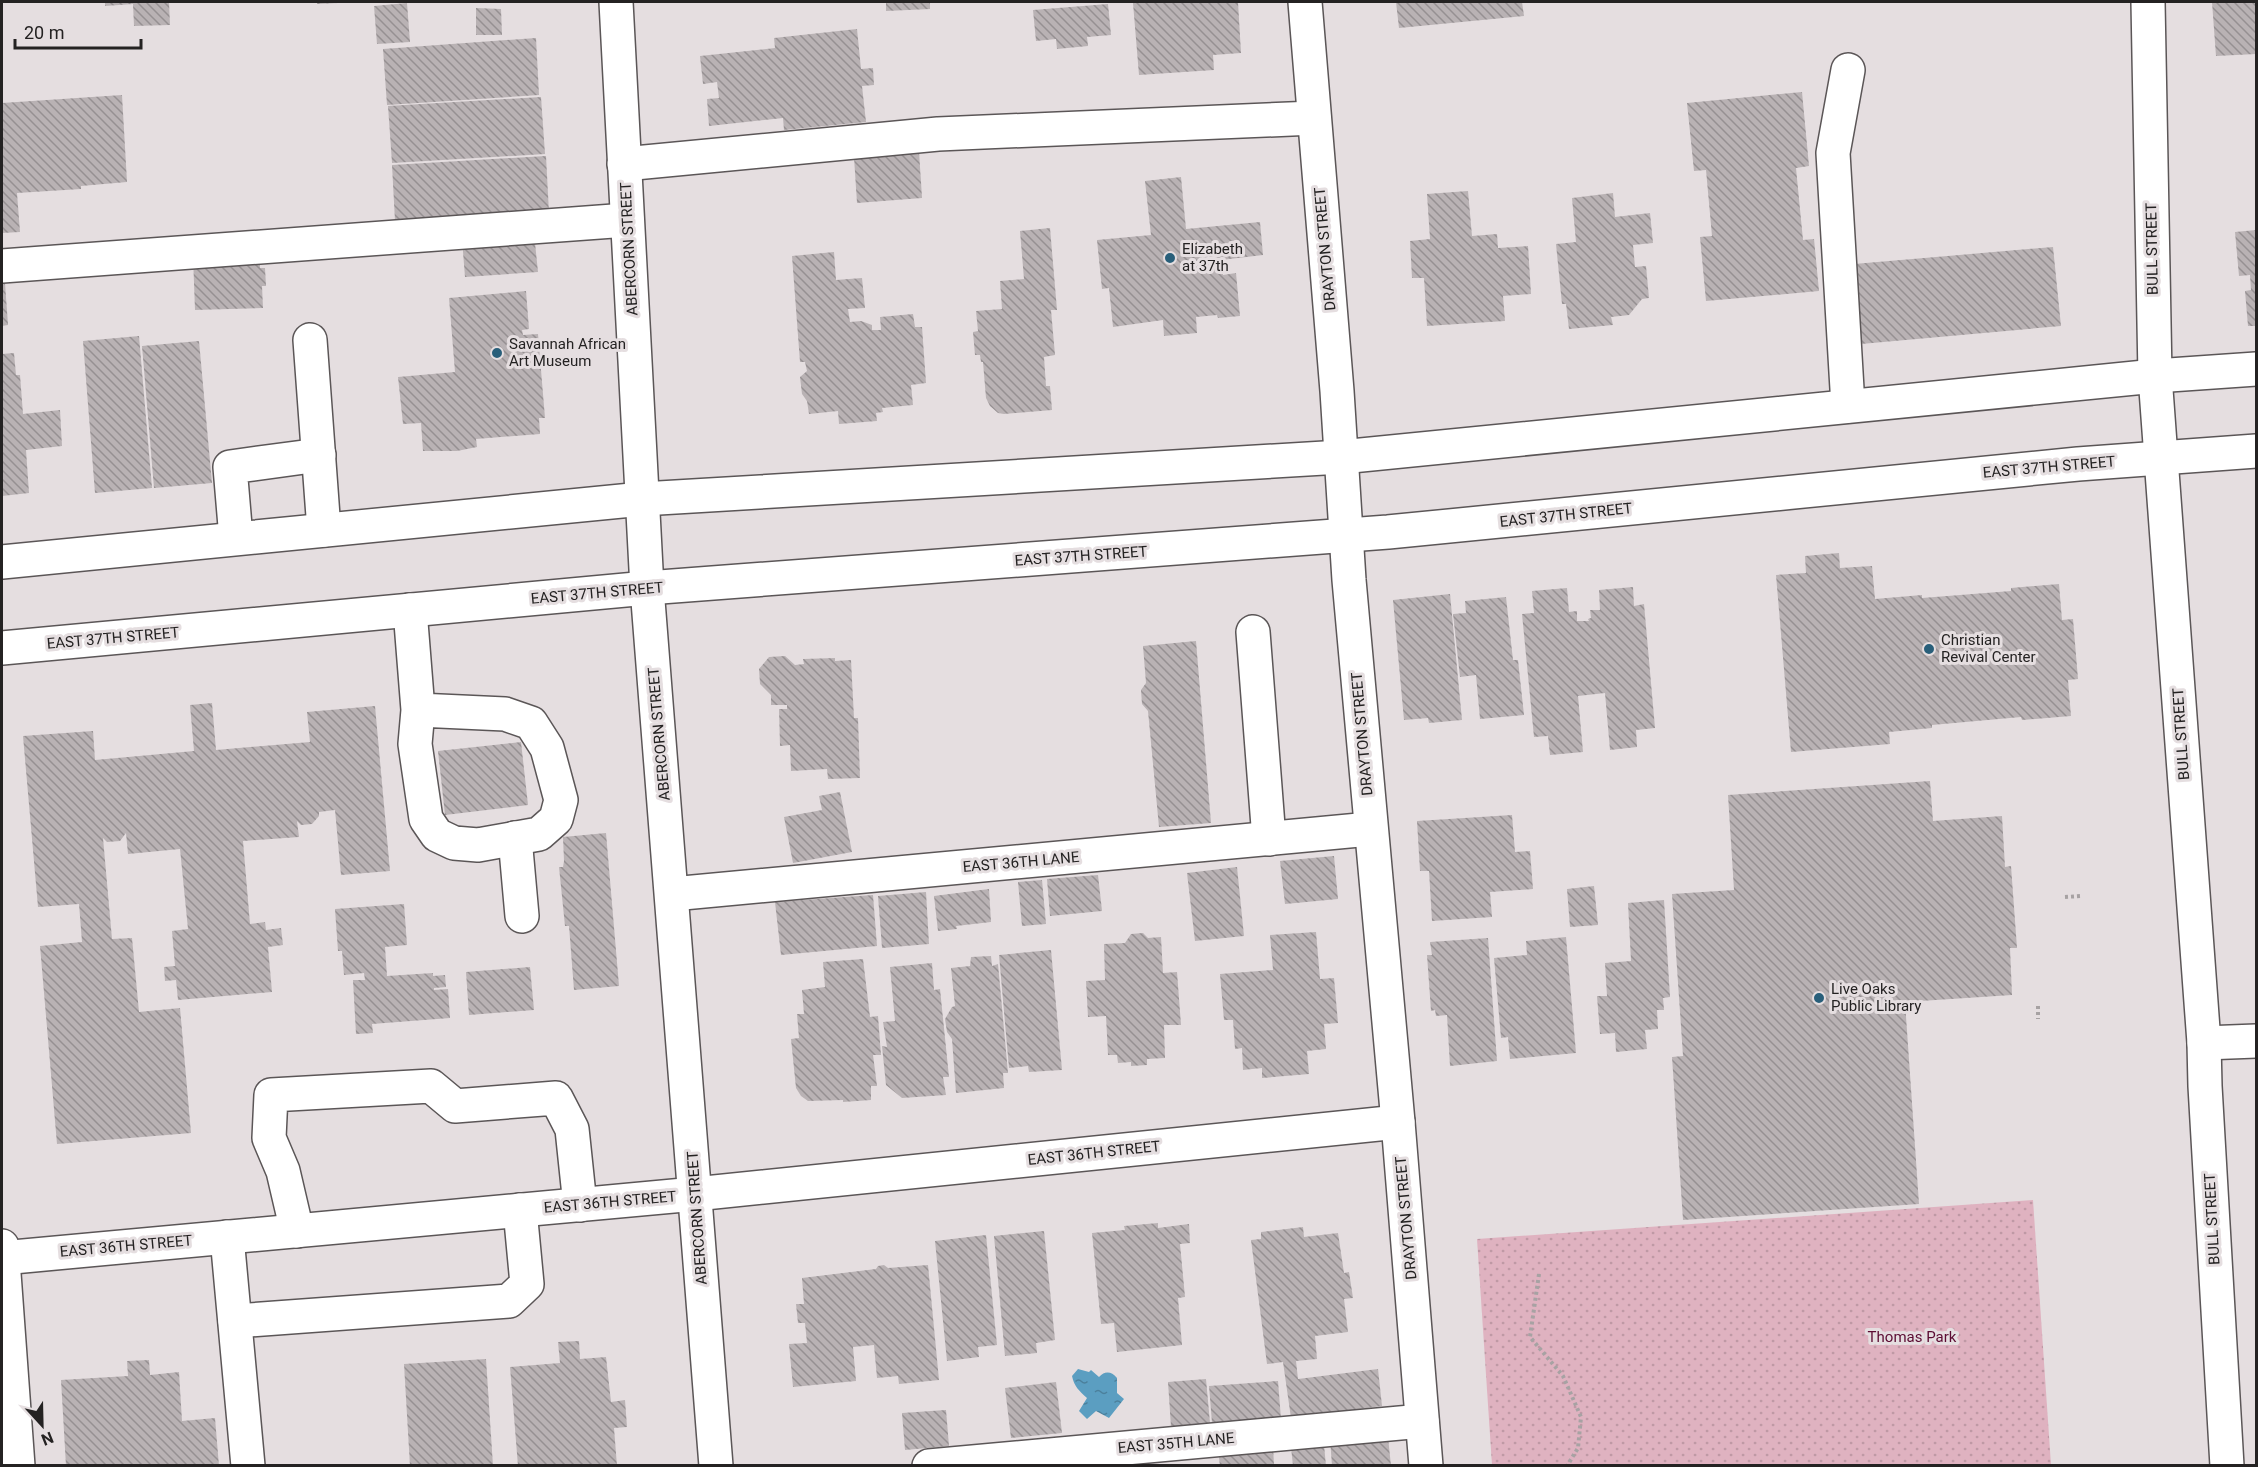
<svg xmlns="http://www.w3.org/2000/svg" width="2258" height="1467" viewBox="0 0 2258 1467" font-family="Roboto,sans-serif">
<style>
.park{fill:url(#park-dots)}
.water{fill:url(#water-ripples)}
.building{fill:url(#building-back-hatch)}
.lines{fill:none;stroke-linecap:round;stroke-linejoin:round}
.minor-casing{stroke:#5b5657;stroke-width:36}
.major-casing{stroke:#5b5657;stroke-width:36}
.path{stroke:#a7a2a3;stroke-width:4;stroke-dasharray:3 3;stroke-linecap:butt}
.minor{stroke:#fff;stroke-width:33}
.major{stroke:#fff;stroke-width:33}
.poi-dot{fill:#295f7a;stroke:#e5dee0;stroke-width:2}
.labels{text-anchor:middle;stroke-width:6;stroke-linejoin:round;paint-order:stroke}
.street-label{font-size:15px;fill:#242222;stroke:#e5dee0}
.poi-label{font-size:15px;fill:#242222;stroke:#e5dee0;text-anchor:start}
.park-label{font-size:15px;fill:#5b0b32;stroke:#e5dee0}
</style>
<defs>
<pattern id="park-dots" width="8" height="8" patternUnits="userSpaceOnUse" patternTransform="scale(1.5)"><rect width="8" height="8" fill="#dfb2c0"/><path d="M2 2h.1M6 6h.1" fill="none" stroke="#bf99a5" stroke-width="1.8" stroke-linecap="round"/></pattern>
<pattern id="water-ripples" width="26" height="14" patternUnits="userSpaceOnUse" patternTransform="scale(1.5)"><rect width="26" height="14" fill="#5b9ec1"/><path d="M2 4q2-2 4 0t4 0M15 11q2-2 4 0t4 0" fill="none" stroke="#4b809c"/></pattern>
<pattern id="building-back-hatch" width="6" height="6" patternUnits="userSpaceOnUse" patternTransform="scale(1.5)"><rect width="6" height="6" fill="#b9b2b4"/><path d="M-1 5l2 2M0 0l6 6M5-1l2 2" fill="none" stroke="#969092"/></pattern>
</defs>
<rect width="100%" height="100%" fill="#e5dee0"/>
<polygon class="park" points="2033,1200 2051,1465 1492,1465 1477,1239"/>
<path class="water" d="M 1078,1369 L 1089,1372 L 1091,1370 L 1099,1377 C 1105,1371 1111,1371 1117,1378 L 1117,1393 L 1124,1399 L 1109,1418 L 1096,1411 L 1087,1419 L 1079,1411 L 1087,1398 C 1079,1391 1074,1386 1072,1376 Z"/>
<g class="building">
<polygon points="105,2 169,2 170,25 134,26 133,4 105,6"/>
<polygon points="317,2 338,2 338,3 317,4"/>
<polygon points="886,2 930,2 930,9 886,11"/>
<polygon points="1154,2 1238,2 1241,53 1213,55 1214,70 1139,75 1133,3"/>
<polygon points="1396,2 1522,2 1524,16 1399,28"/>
<polygon points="2212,2 2256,2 2256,54 2216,56"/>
<polygon points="407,3 410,42 377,44 374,6"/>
<polygon points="1108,4 1111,35 1087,37 1088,46 1057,49 1056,39 1036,41 1033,10"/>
<polygon points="476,8 501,9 502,35 476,35"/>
<polygon points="857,29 861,69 873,68 874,85 862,86 866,122 784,130 783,118 709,126 707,99 719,98 717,82 703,84 700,56 775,48 774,38"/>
<polygon points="536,38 539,95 387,105 383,49"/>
<polygon points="1802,92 1809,166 1796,168 1803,240 1814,239 1819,291 1706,301 1700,237 1712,236 1706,170 1694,171 1687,103"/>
<polygon points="122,95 127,182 81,186 81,189 17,193 20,232 2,233 2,103"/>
<polygon points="541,97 545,154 392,163 388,106"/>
<polygon points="919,151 922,198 857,203 854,157"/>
<polygon points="546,156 549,213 395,221 392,165"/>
<polygon points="1181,177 1186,229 1260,222 1263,255 1221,260 1223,275 1236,273 1240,316 1218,318 1217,315 1196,317 1197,333 1164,336 1163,320 1113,327 1109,288 1102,289 1097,240 1151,235 1145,181"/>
<polygon points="1468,191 1472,236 1497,234 1498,248 1528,246 1531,294 1503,296 1505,321 1427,326 1424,278 1412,278 1410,241 1430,239 1427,194"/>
<polygon points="1613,193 1615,217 1650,213 1653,243 1633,245 1635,267 1646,266 1649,298 1642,299 1629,315 1611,317 1613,325 1569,329 1566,304 1562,304 1556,244 1576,242 1572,198"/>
<polygon points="1050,228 1057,310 1051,310 1055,355 1044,357 1046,386 1050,386 1052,410 1004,414 998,413 990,406 986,398 983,362 981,362 980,355 975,355 973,332 978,331 976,311 1002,309 1000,281 1024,279 1020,231"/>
<polygon points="2256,230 2256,326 2248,326 2245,291 2251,290 2250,275 2239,276 2235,232"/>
<polygon points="534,233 538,272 465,277 462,239"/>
<polygon points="2053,247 2061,326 1861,344 1854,264"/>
<polygon points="834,252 836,280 862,278 865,308 848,309 850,322 861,321 872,325 872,330 881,330 880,317 913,314 915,327 922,327 926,383 911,385 913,405 882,408 883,412 876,413 877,421 839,424 838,411 809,414 807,401 802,394 800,377 807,371 805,362 800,362 792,256"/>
<polygon points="260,253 260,268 265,268 266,286 262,286 263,308 195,310 193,256"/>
<polygon points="2,283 5,283 8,325 2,326"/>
<polygon points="526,291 529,329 522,330 523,335 538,334 545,418 539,418 540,434 476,439 477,447 457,451 423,451 421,423 403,424 398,377 455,372 449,298"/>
<polygon points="139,336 152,488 95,493 83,341"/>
<polygon points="199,341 212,483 154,488 142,346"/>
<polygon points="14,353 16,375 20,375 23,414 60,410 62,446 26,450 29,493 2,496 2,354"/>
<polygon points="1839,553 1840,568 1872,566 1875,599 1922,595 1922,598 2011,591 2011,588 2059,584 2062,620 2073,619 2078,679 2068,680 2071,716 2022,720 2021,717 1932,725 1932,728 1889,732 1890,744 1791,752 1776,575 1806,573 1805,556"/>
<polygon points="1633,587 1634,606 1644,604 1655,728 1636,730 1637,747 1610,750 1605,693 1578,696 1583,752 1550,755 1548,736 1534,737 1522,614 1534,613 1532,591 1567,588 1569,612 1577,611 1577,621 1589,621 1588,619 1591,618 1590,610 1600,610 1599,590"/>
<polygon points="1450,594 1462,720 1429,723 1428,718 1404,720 1393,600"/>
<polygon points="1506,597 1513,660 1518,660 1524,715 1480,719 1476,675 1460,677 1453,614 1466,613 1465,601"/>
<polygon points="1196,641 1211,823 1159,827 1148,711 1142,704 1141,690 1146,683 1143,646"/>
<polygon points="785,656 795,665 804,664 803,659 835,658 835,661 851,660 854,718 858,718 860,778 828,779 827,769 791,771 790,745 780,746 779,709 787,709 787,705 771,705 771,695 760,684 759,669 769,657"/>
<polygon points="212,703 216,750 310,742 307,712 375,706 390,871 341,875 335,810 319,812 319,816 312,824 301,825 297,821 299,837 243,841 250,924 265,922 266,930 281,928 283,945 268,947 272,992 178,1000 176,980 165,981 164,967 175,966 172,931 188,929 180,849 128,854 126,833 120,841 107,842 103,838 112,939 132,938 139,1012 180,1008 191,1133 57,1144 40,946 82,942 79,904 38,907 23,736 93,731 95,760 194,751 190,705"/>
<polygon points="521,742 528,805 445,815 438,751"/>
<polygon points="1930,781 1933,821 2002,816 2005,867 2011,866 2017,948 2010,948 2012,995 1905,1002 1919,1204 1683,1220 1672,1057 1683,1056 1672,894 1734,890 1728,795"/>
<polygon points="840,792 852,852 793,863 784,817 822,810 819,796"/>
<polygon points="1512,815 1515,852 1530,851 1533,889 1490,892 1492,917 1432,921 1429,871 1420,871 1417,821"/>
<polygon points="606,833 619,986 574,990 569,926 565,926 559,867 563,867 564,861 563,837"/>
<polygon points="1334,856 1338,899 1285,904 1280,861"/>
<polygon points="1237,867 1244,936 1195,941 1187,873"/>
<polygon points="1098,875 1102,911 1050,916 1047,879"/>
<polygon points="1042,880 1046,924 1022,926 1018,882"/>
<polygon points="1594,886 1598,925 1570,927 1567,889"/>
<polygon points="989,889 991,922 956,926 957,929 938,931 934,896"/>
<polygon points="926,892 929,944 882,948 878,896"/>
<polygon points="873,895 877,946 781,955 775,902"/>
<polygon points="1664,900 1670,997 1663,998 1664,1010 1657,1010 1658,1029 1645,1030 1647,1049 1616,1052 1615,1033 1600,1034 1597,996 1607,996 1605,963 1631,961 1628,903"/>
<polygon points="404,904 407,945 385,947 387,976 433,973 433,976 445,975 446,987 434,988 434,990 448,989 450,1018 372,1024 373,1033 356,1034 353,980 365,980 364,973 344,975 342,951 338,951 335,909"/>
<polygon points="1316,932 1320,979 1334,978 1338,1023 1324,1024 1326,1049 1307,1051 1309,1074 1262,1078 1262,1068 1243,1070 1242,1048 1235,1049 1233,1020 1224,1020 1220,974 1273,970 1270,935"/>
<polygon points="1143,933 1148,938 1161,937 1163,973 1177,972 1181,1025 1164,1025 1165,1058 1147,1059 1147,1065 1131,1066 1131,1062 1118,1063 1117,1055 1108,1055 1106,1016 1088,1017 1086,981 1105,980 1104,944 1125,943 1131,934"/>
<polygon points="1566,937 1576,1053 1510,1059 1508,1037 1501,1038 1494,958 1527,955 1526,941"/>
<polygon points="1488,938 1497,1061 1450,1066 1447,1015 1436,1016 1435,1010 1431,1011 1427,955 1432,955 1430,942"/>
<polygon points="1051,950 1062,1070 1029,1072 1028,1066 1009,1068 999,955"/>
<polygon points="991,956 992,966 998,964 1008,1073 1003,1073 1004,1088 956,1093 952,1039 947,1032 945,1019 952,1007 955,1006 951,968 970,966 971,957"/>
<polygon points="863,959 870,1017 878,1016 881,1055 873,1055 877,1086 871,1086 871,1100 843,1102 843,1100 808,1101 801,1096 796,1088 791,1039 799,1038 797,1014 804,1014 802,990 825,987 823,962"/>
<polygon points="932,963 934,990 940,989 949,1077 943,1077 946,1095 902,1098 886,1085 882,1046 887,1047 883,1022 895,1021 890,967"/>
<polygon points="530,967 534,1010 469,1015 466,972"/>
<polygon points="1158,1223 1158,1228 1189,1224 1190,1243 1180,1244 1185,1297 1178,1298 1182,1345 1117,1352 1114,1323 1101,1324 1092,1233 1125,1230 1124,1226"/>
<polygon points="1303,1227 1304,1237 1338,1233 1344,1273 1349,1272 1353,1298 1344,1299 1348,1332 1315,1336 1317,1359 1296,1361 1298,1379 1378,1369 1382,1406 1291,1418 1283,1362 1267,1364 1251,1240 1261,1239 1261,1232"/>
<polygon points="1044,1231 1055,1340 1036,1343 1037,1353 1005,1356 994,1236"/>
<polygon points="986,1235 997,1345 978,1347 979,1357 947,1361 935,1241"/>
<polygon points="884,1265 888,1268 928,1265 939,1380 899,1384 898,1376 877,1378 874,1345 853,1347 856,1381 793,1387 789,1344 807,1343 805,1323 798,1323 796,1304 804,1304 802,1278 876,1269 878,1266"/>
<polygon points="579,1341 580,1359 606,1357 611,1402 625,1400 627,1427 614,1428 617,1466 518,1466 510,1367 560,1363 558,1342"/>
<polygon points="486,1359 493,1466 410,1466 404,1364"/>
<polygon points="149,1360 150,1375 179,1372 182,1421 215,1418 219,1466 66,1466 61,1380 128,1376 127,1361"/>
<polygon points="1206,1379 1210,1423 1171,1427 1168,1382"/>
<polygon points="1278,1381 1281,1419 1212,1423 1209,1386"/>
<polygon points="1056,1382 1062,1433 1011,1438 1005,1388"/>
<polygon points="946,1410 949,1446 905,1450 902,1413"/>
<polygon points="1388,1437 1391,1466 1332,1466 1330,1438"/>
<polygon points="1273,1445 1274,1466 1220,1466 1218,1449"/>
<polygon points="1324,1445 1326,1466 1293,1466 1291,1447"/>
</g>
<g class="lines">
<defs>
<g id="minor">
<polyline points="2148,2 2155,376 2204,1043 2205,1086 2227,1466"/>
<polyline points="624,164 938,134 1314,118"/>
<polyline points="2,266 627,220"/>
<polyline points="310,340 324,530"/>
<polyline points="1848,406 1833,153 1848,70"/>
<polyline points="236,538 230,467 319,455"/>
<polyline points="410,610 418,710 415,744 426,819 437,835 454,843 478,845 539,834 556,819 561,800 547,748 531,723 505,714 418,710"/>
<polyline points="1253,632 1269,839"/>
<polyline points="515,838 522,916"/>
<polyline points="672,894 1370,829"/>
<polyline points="2204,1043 2256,1041"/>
<polyline points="297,1231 283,1171 269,1138 271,1095 431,1086 455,1106 556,1098 572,1129 580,1205"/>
<polyline points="227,1237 248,1466"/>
<polyline points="2,1246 18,1466"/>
<polyline points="2,1258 695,1194 1398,1122"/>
<polyline points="235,1321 509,1301 527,1284 520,1210"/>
<polyline points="929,1466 1422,1421"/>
</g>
<g id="major">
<polyline points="616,2 647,588 716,1466"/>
<polyline points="1305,2 1337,391 1349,580 1398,1122 1426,1466"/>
<polyline points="2,562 642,499 1341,457 2155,376 2256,369"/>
<polyline points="2,648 647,588 1388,532 2078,464 2256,451"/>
</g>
</defs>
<use href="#minor" class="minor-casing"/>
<use href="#major" class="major-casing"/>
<g class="path">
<polyline points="2065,897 2081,896"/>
<polyline points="2038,1006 2038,1019"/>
<polyline points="1539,1274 1530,1337 1563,1376 1581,1417 1578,1448 1567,1466"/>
</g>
<use href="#minor" class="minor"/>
<use href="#major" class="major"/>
</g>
<g class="poi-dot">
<circle cx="1170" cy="258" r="6"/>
<circle cx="497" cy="353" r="6"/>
<circle cx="1929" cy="649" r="6"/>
<circle cx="1819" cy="998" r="6"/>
</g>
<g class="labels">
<g class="street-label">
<text transform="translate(629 249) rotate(-93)" y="5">ABERCORN STREET</text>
<text transform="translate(1325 249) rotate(-95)" y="5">DRAYTON STREET</text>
<text transform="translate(2152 249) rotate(-91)" y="5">BULL STREET</text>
<text transform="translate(2049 467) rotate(-5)" y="5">EAST 37TH STREET</text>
<text transform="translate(1566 515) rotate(-6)" y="5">EAST 37TH STREET</text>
<text transform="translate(1081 556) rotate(-4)" y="5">EAST 37TH STREET</text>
<text transform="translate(597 593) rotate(-5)" y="5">EAST 37TH STREET</text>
<text transform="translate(113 638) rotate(-5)" y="5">EAST 37TH STREET</text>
<text transform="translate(659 734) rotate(-95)" y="5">ABERCORN STREET</text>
<text transform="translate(1362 734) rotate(-95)" y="5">DRAYTON STREET</text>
<text transform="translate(2181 734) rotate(-94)" y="5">BULL STREET</text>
<text transform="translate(1021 862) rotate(-5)" y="5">EAST 36TH LANE</text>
<text transform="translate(1094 1153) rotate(-6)" y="5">EAST 36TH STREET</text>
<text transform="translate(610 1202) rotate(-5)" y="5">EAST 36TH STREET</text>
<text transform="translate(697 1218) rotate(-94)" y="5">ABERCORN STREET</text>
<text transform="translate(1406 1218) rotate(-95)" y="5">DRAYTON STREET</text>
<text transform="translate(2212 1219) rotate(-93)" y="5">BULL STREET</text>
<text transform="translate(126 1246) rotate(-5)" y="5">EAST 36TH STREET</text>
<text transform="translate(1176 1443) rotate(-5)" y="5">EAST 35TH LANE</text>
</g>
<g class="poi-label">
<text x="1182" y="254">Elizabeth<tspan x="1182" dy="17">at 37th</tspan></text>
<text x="509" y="349">Savannah African<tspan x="509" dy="17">Art Museum</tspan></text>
<text x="1941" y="645">Christian<tspan x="1941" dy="17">Revival Center</tspan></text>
<text x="1831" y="994">Live Oaks<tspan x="1831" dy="17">Public Library</tspan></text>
</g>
<g class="park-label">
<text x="1912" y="1342">Thomas Park</text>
</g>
</g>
<rect width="2258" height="1467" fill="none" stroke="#242222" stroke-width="6"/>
<g transform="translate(42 1425) rotate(158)" stroke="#e5dee0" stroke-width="4.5" paint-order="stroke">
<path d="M0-4.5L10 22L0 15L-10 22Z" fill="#242222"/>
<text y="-9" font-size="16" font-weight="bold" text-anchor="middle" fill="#242222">N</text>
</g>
<path d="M15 39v9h126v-9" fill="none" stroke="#242222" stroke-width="3"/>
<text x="24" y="39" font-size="18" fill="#242222" stroke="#e5dee0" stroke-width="4.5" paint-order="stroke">20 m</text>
</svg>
